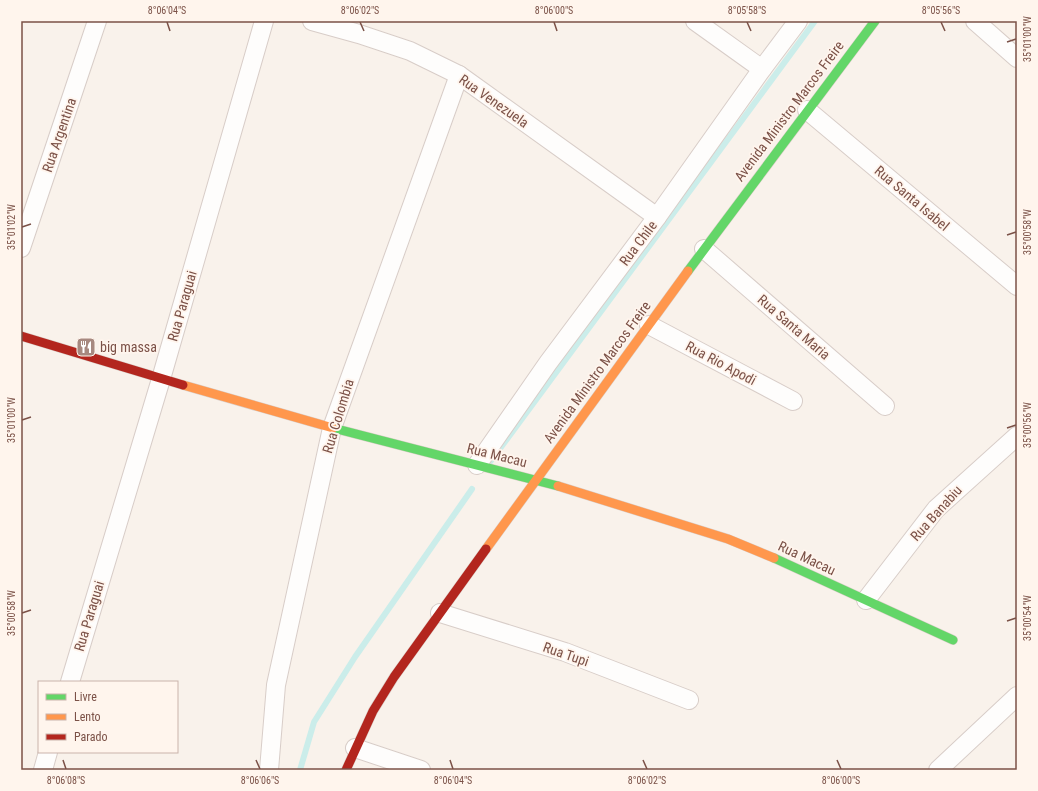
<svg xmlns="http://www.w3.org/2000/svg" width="1038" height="791" viewBox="0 0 1038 791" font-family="'Roboto Condensed',sans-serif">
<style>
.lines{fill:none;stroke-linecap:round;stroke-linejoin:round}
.stream{stroke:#cbedea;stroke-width:6}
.street-casing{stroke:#d8cdc8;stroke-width:20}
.fast-casing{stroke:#dacec8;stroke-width:10}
.slow-casing{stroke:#dacec8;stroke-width:10}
.jam-casing{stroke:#dacec8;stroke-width:10}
.street{stroke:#fefdfc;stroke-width:18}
.fast{stroke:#63d668;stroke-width:9}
.slow{stroke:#ff974d;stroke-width:9}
.jam{stroke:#b3261e;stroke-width:9}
.ticks{fill:none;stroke:#7b5147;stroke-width:1.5}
.labels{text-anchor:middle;stroke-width:3.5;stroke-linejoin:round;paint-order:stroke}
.street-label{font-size:14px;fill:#7b5147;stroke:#fff5ed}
.poi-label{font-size:14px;fill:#7b5147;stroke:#fff5ed;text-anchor:start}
.neatline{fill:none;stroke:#7b5147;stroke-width:1.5}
.ticks-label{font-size:10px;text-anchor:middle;fill:#7b5147}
</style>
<rect width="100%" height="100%" fill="#f9f2eb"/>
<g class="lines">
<g class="stream">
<polyline points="490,462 815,21"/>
<polyline points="300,770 314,722 355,657 472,489"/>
</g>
<defs>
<g id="street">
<polyline points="312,21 359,34 410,51 459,75 657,217"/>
<polyline points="695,21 762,69"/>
<polyline points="975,21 1017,58"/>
<polyline points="807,110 1017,286"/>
<polyline points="21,248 97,21"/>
<polyline points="704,249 885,406"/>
<polyline points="649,325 793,401"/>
<polyline points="477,465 548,363 657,217 762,69 798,21"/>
<polyline points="866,600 936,509 1017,436"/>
<polyline points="440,613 565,652 689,700"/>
<polyline points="70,682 161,379 264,21"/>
<polyline points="355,748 421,770"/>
<polyline points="43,770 48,752"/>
<polyline points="269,770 276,685 332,428 459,75"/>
<polyline points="938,770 1017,696"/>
</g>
<g id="fast">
<polyline points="688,271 875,21"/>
<polyline points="333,428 558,486"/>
<polyline points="774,558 953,640"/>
</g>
<g id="slow">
<polyline points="183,385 333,428"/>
<polyline points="558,486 728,539 774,558"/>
<polyline points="486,549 688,271"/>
</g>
<g id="jam">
<polyline points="21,336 183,385"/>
<polyline points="346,770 373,711 394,677 486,549"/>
</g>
</defs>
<use href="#street" class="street-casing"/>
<use href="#fast" class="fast-casing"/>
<use href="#slow" class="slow-casing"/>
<use href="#jam" class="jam-casing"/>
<use href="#street" class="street"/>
<use href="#fast" class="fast"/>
<use href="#slow" class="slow"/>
<use href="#jam" class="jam"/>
</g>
<path class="ticks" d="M 167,22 L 170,31M 360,22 L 364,31M 554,22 L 557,31M 747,22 L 751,31M 941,22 L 945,31M 1007,42 L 1016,39M 22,227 L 31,224M 1007,235 L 1016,232M 22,420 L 31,417M 1007,428 L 1016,425M 22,613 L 31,610M 1007,621 L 1016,618M 63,760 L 66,769M 256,760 L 260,769M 450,760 L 453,769M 643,760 L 647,769M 837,760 L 841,769"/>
<defs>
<symbol id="restaurant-square" viewBox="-11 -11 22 22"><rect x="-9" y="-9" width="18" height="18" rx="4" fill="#a78980" stroke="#fff5ed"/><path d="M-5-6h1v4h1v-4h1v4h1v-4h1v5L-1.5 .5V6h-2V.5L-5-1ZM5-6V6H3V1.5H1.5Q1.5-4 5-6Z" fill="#fff"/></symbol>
</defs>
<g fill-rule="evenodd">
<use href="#restaurant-square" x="75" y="336" width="22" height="22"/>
</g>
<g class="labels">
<g class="street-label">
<text transform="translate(494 101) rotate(35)" y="5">Rua Venezuela</text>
<text transform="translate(789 111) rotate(-53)" y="5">Avenida Ministro Marcos Freire</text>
<text transform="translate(59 135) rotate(-71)" y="5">Rua Argentina</text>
<text transform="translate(912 198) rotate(40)" y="5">Rua Santa Isabel</text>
<text transform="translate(638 243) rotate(-53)" y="5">Rua Chile</text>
<text transform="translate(182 306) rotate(-74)" y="5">Rua Paraguai</text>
<text transform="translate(794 327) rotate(41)" y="5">Rua Santa Maria</text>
<text transform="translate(721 363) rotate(28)" y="5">Rua Rio Apodi</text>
<text transform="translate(597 372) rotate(-54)" y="5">Avenida Ministro Marcos Freire</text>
<text transform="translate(338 416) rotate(-73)" y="5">Rua Colombia</text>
<text transform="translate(497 455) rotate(14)" y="5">Rua Macau</text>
<text transform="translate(936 513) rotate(-48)" y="5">Rua Banabiu</text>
<text transform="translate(807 558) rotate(25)" y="5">Rua Macau</text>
<text transform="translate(89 616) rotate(-73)" y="5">Rua Paraguai</text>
<text transform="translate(566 654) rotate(19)" y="5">Rua Tupi</text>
</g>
<g class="poi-label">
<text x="100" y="352">big massa</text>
</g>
</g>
<rect width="1038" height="791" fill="none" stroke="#fff5ed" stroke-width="44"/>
<rect x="38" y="681" width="140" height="72" fill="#fff5ed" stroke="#cab3ab"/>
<rect x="46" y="694" width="20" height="6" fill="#63d668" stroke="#cab3ab"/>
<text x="74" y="701" font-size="12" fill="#7b5147">Livre</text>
<rect x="46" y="714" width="20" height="6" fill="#ff974d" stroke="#cab3ab"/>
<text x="74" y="721" font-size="12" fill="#7b5147">Lento</text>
<rect x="46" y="734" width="20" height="6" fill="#b3261e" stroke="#cab3ab"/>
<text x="74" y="741" font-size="12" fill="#7b5147">Parado</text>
<rect x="22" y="22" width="994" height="747" class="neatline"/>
<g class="ticks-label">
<text x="167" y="14">8°06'04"S</text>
<text x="360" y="14">8°06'02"S</text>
<text x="554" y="14">8°06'00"S</text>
<text x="747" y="14">8°05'58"S</text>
<text x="941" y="14">8°05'56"S</text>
<text transform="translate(1027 39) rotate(-90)" y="4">35°01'00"W</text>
<text transform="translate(11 227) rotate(-90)" y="4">35°01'02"W</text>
<text transform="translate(1027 232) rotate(-90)" y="4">35°00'58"W</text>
<text transform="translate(11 420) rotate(-90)" y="4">35°01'00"W</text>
<text transform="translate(1027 425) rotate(-90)" y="4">35°00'56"W</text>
<text transform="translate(11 613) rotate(-90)" y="4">35°00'58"W</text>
<text transform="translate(1027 618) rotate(-90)" y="4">35°00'54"W</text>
<text x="66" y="784">8°06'08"S</text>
<text x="260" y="784">8°06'06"S</text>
<text x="453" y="784">8°06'04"S</text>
<text x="647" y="784">8°06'02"S</text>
<text x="841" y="784">8°06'00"S</text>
</g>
</svg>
